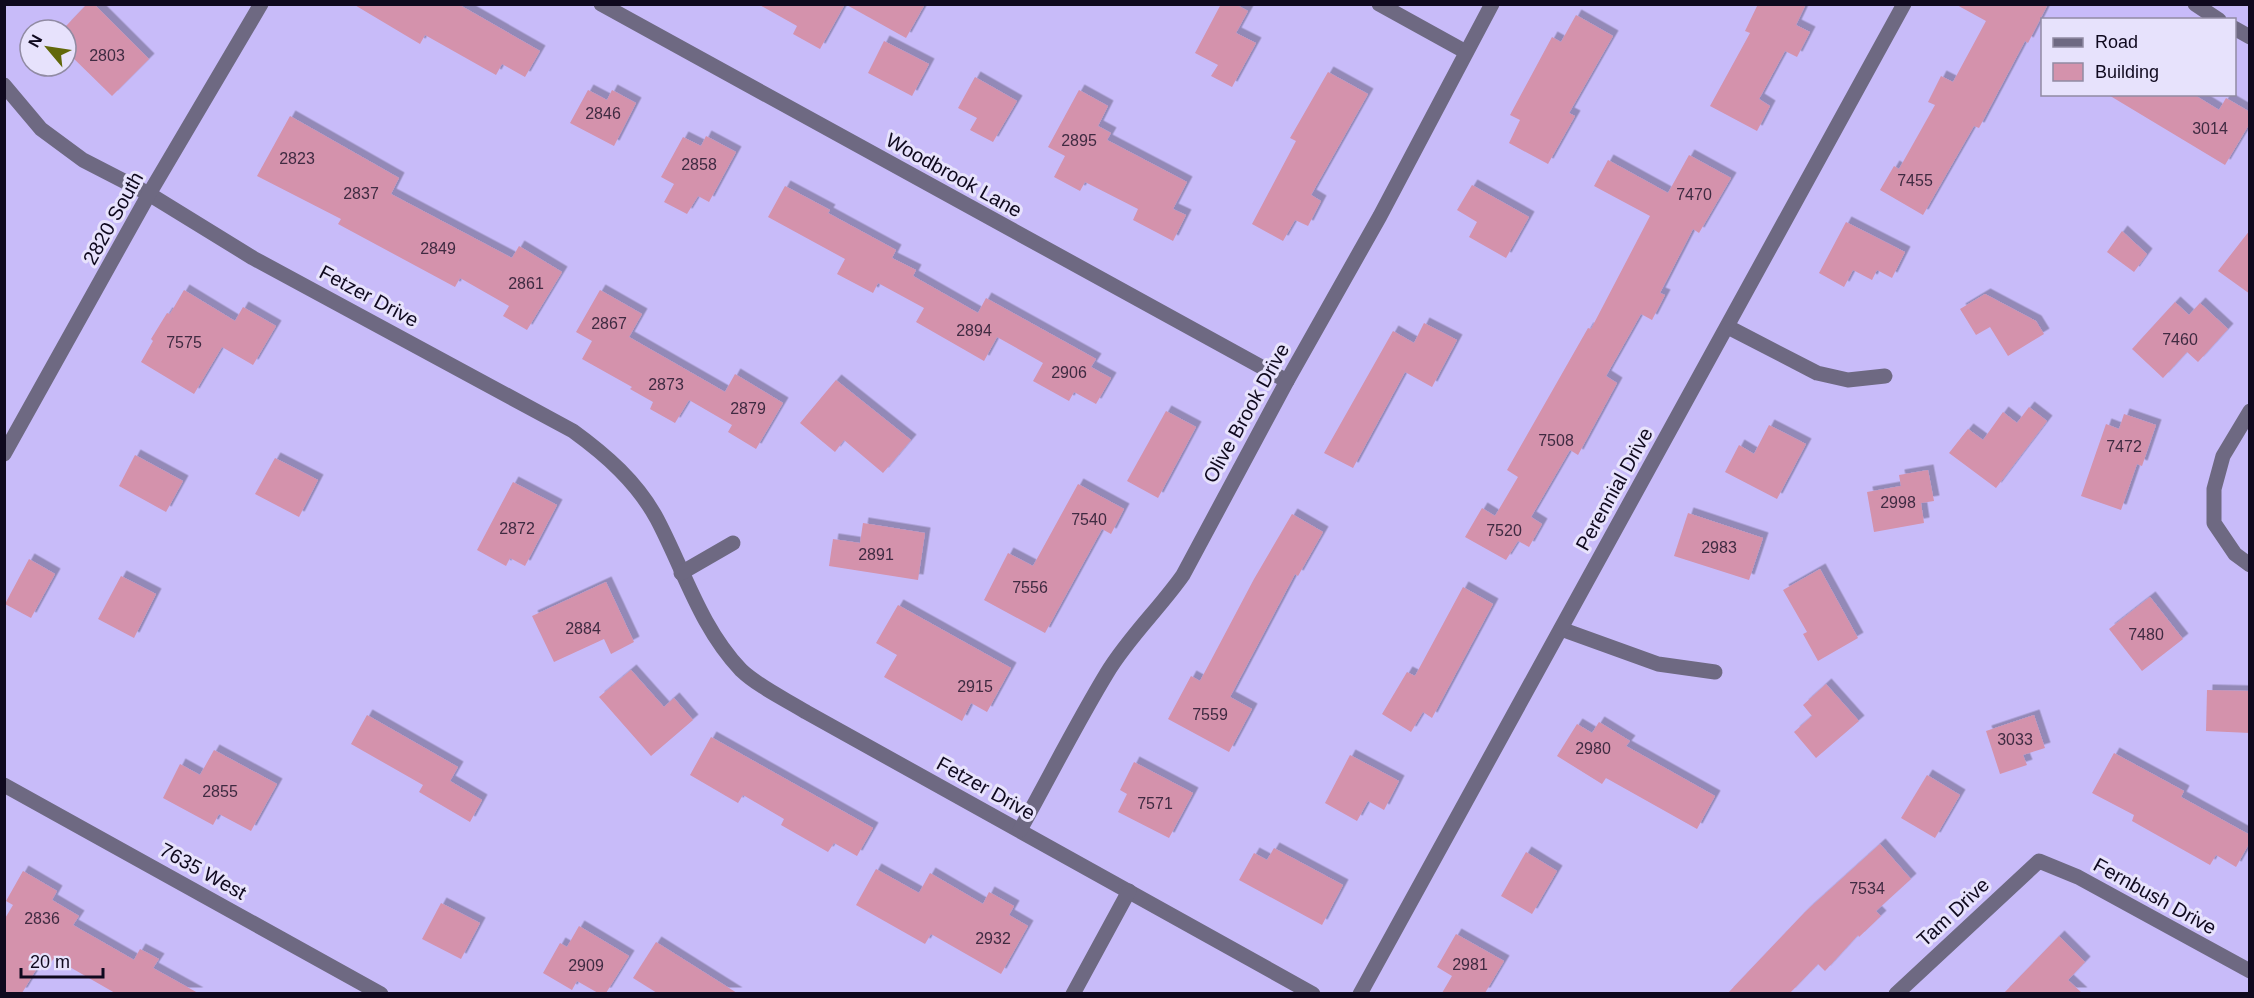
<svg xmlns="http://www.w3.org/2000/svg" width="2254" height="998" viewBox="0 0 2254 998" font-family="Helvetica,sans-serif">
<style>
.building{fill:#d492ac;filter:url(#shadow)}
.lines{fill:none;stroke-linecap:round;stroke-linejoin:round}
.minor{stroke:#6e6982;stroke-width:15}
.labels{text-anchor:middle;stroke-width:6;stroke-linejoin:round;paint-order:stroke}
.number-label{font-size:16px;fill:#402b42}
.street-label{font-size:20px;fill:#0f091e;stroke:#e7e2fc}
</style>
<defs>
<filter id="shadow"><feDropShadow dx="5.5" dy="-5.5" stdDeviation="0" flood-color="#0004"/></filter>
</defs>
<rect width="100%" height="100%" fill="#c8bbf9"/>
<g class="building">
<polygon points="87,4 94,4 149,59 112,96 66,51 66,26"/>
<polygon points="353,4 458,4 540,51 525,77 502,64 496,75 425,35 420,44"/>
<polygon points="758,4 845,4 820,49 793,34 797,26"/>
<polygon points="845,4 925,4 906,38"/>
<polygon points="1221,4 1235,4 1248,11 1236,33 1256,43 1232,87 1211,76 1218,65 1195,53"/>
<polygon points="1758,4 1806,4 1796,25 1810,32 1797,57 1785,51 1759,99 1770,106 1757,131 1710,106 1750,33 1745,31"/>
<polygon points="1955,4 2048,4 2028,43 2025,41 1979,128 1974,126 1923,215 1880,190 1894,166 1899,169 1935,105 1928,102 1941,76 1953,82 1986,21"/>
<polygon points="1576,15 1613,36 1569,113 1575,116 1548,164 1509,143 1520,120 1510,115 1552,37 1561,42"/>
<polygon points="884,41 929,64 912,96 868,73"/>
<polygon points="1328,72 1368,94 1311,195 1321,201 1308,226 1295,220 1283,241 1252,224 1296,141 1290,138"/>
<polygon points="975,77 1017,101 993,142 970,130 977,118 958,108"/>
<polygon points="588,90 607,100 612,90 636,103 614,146 570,123"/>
<polygon points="1079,90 1108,106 1098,126 1111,133 1107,140 1187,182 1173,209 1186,215 1173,241 1133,220 1138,209 1085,182 1080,191 1054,177 1065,156 1048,147"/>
<polygon points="2107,94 2193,94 2219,110 2226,98 2250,112 2250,123 2225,165"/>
<polygon points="290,116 399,178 391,194 512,258 519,246 562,272 527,330 503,316 509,306 460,278 455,287 338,224 341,219 257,176"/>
<polygon points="706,136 736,152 709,202 698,196 687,214 664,202 674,184 661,177 683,137 701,146"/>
<polygon points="1689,155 1731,178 1699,233 1693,229 1660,293 1665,295 1652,320 1641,314 1606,376 1617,383 1578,455 1570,450 1531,517 1542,524 1529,547 1518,541 1506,560 1465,537 1482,508 1495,516 1518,477 1507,470 1588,328 1591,329 1650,216 1594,186 1608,160 1668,193"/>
<polygon points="1472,185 1529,217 1506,258 1469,237 1477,222 1457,210"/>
<polygon points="785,186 830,210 828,213 896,250 892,258 916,270 913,276 978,313 986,298 1096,359 1091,367 1111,378 1096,404 1074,392 1069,401 1033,381 1043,363 997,337 984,361 916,322 924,308 878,283 873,293 837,274 845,259 768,217"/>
<polygon points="1846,222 1905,252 1892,278 1877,270 1872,280 1853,270 1844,287 1819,273"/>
<polygon points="2250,230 2250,294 2218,271"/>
<polygon points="2122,231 2147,254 2134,272 2107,252"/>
<polygon points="184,290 235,321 243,307 276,326 253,365 222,347 194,394 141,362 153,341 151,339 167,313 170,314"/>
<polygon points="600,290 642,314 629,337 725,392 735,374 783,403 756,449 728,432 732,425 689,400 675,423 650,409 653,402 630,389 632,387 582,359 592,341 576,332"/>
<polygon points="1985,294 2036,321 2044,334 2008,356 1990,327 1976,335 1960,309"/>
<polygon points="2175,302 2189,315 2200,303 2228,329 2198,362 2187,352 2163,378 2132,349"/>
<polygon points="1424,323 1457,340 1432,387 1405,372 1353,468 1324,453 1393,331 1414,343"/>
<polygon points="836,380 911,440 883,473 844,440 835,452 800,423"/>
<polygon points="2029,407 2047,421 1996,488 1949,453 1968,429 1983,440 2003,412 2017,423"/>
<polygon points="1166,411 1196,427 1158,498 1127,481"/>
<polygon points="2124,414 2156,425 2142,466 2137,464 2121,510 2081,496 2106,424 2119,429"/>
<polygon points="1769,425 1806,444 1777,499 1725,472 1739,445 1754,454"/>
<polygon points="135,455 183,481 166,512 119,486"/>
<polygon points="275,458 318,480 299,517 255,494"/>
<polygon points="1928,470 1934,501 1921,503 1924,523 1874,532 1867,492 1901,486 1899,475"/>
<polygon points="513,482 557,505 525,566 510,558 506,566 477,550"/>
<polygon points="1078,484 1124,509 1111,534 1102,529 1045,633 984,600 1008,553 1033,566"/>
<polygon points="1688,513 1763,538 1749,580 1674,556"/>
<polygon points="1292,514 1323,532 1298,576 1295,574 1230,697 1252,709 1229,752 1168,719 1191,676 1200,681 1254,579"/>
<polygon points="863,523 925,533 918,580 829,566 833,539 860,543"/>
<polygon points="29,559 55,574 31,618 5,604"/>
<polygon points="1820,569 1858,638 1818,661 1803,634 1807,632 1783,590"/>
<polygon points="121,576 156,594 134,638 98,619"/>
<polygon points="606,582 634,642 611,654 604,639 554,662 532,616"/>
<polygon points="1463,587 1493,604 1432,718 1423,712 1411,732 1382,714 1407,672 1415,676"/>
<polygon points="2150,597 2183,639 2142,671 2109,629"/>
<polygon points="898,605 1011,668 987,712 971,703 962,721 884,677 897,655 876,643"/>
<polygon points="631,670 664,707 674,698 693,720 651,756 599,697"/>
<polygon points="1826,684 1859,721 1816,758 1794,732 1812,716 1803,705"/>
<polygon points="2207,690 2250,691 2250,733 2206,731"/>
<polygon points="367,715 458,767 450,781 482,800 470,822 419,792 423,785 351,744"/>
<polygon points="2034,715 2045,748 2023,755 2027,765 2000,774 1986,731"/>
<polygon points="1599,722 1630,741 1626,746 1715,796 1697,829 1606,778 1602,784 1557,756 1577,724 1592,733"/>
<polygon points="711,737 873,828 857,856 834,843 828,852 781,825 784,819 743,795 738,803 690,775"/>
<polygon points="214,750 277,784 251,831 219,814 213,825 163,798 180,764 200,775"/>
<polygon points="2114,753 2184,791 2181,797 2250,835 2250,842 2236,867 2216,855 2210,865 2132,821 2134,815 2092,793"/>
<polygon points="1350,755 1399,781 1384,810 1368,801 1357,821 1325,803"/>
<polygon points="1134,762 1193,793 1169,838 1118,812 1127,794 1120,790"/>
<polygon points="1927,775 1960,795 1935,838 1901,818"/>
<polygon points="1880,844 1911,879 1876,911 1881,916 1859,937 1858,935 1825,971 1818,964 1790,993 1728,993 1805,912"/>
<polygon points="1274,848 1343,885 1322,925 1239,880 1254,853 1267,860"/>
<polygon points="1526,852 1557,871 1532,914 1501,896"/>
<polygon points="876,869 919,893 930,873 983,904 989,892 1014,906 1009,915 1028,926 1001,974 931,934 925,944 856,905"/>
<polygon points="23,871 57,891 52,900 79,916 73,925 134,960 140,949 159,959 153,968 198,993 115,993 54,958 50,964 42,960 22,993 4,993 4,920 13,905 6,901"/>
<polygon points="441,903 480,923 461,959 422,939"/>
<polygon points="579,926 629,956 606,993 598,993 577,981 572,990 543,973 560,943 567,947"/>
<polygon points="1456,934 1504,961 1485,993 1442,993 1452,976 1437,967"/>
<polygon points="2059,936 2085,962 2068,980 2082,993 2004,993"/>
<polygon points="656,942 737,993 657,993 633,978"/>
</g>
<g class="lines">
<g class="minor">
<polyline points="601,4 1287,381"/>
<polyline points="1379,4 1466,52"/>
<polyline points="2195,4 2219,20"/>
<polyline points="2234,28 2250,37"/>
<path d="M 4,85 L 41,129 L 83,160 L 149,194 L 253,258 L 573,431 C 606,455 637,482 657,519 C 684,570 700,627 741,670 C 759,687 785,699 806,712 L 1313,994"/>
<polyline points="1728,327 1817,373 1848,380 1885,376"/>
<polyline points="2250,411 2223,456 2214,489 2214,523 2235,554 2250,565"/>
<polyline points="4,454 149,194 261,4"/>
<polyline points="681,573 733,543"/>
<polyline points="1561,629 1658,664 1715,672"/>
<polyline points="4,785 381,994"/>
<path d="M 1020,830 C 1049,778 1076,724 1107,673 C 1128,638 1159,609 1183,575 L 1287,381 L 1380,216 L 1492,4"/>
<polyline points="1073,994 1129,891"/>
<polyline points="1360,994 1904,4"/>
<polyline points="1896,994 2039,861 2078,877 2250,971"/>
</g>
</g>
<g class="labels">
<g class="number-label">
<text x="107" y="61">2803</text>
<text x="603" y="119">2846</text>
<text x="2210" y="134">3014</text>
<text x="1079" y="146">2895</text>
<text x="297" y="164">2823</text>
<text x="699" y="170">2858</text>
<text x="1915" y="186">7455</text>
<text x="361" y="199">2837</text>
<text x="1694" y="200">7470</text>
<text x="438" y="254">2849</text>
<text x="526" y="289">2861</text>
<text x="609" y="329">2867</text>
<text x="974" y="336">2894</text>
<text x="2180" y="345">7460</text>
<text x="184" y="348">7575</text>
<text x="1069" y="378">2906</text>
<text x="666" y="390">2873</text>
<text x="748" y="414">2879</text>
<text x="1556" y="446">7508</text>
<text x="2124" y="452">7472</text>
<text x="1898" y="508">2998</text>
<text x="1089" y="525">7540</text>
<text x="517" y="534">2872</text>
<text x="1504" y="536">7520</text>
<text x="1719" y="553">2983</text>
<text x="876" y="560">2891</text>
<text x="1030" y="593">7556</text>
<text x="583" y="634">2884</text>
<text x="2146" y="640">7480</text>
<text x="975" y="692">2915</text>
<text x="1210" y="720">7559</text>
<text x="2015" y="745">3033</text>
<text x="1593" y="754">2980</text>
<text x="220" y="797">2855</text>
<text x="1155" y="809">7571</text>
<text x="1867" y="894">7534</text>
<text x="42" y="924">2836</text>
<text x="993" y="944">2932</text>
<text x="1470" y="970">2981</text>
<text x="586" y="971">2909</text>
</g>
<g class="street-label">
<text transform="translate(954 175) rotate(29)" y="7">Woodbrook Lane</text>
<text transform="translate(113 218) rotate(-61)" y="7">2820 South</text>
<text transform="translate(369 296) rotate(28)" y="7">Fetzer Drive</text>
<text transform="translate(1246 413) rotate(-61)" y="7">Olive Brook Drive</text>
<text transform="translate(1614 489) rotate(-61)" y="7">Perennial Drive</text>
<text transform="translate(986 788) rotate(29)" y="7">Fetzer Drive</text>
<text transform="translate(203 871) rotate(29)" y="7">7635 West</text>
<text transform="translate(2155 896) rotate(29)" y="7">Fernbush Drive</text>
<text transform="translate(1953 912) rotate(-43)" y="7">Tam Drive</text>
</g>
</g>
<rect width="2254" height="998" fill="none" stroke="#0f091e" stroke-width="12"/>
<rect x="2041" y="18" width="195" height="78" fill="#e7e2fc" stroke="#918ba3" stroke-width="1.5"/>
<rect x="2053" y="38" width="30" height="9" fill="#6e6982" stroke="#918ba3" stroke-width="1.5"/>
<text x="2095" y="48" font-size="18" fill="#0f091e">Road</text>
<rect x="2053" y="63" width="30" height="18" fill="#d492ac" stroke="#918ba3" stroke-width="1.5"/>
<text x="2095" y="78" font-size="18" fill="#0f091e">Building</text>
<g transform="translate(48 48) rotate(299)"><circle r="28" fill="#e7e2fc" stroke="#918ba3" stroke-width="1.5"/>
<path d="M0-4.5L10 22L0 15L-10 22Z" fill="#62680a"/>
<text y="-9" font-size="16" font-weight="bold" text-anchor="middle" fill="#0f091e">N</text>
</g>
<path d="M21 968v9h82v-9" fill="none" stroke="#0f091e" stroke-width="3"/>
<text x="30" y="968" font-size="18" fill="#0f091e" stroke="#e7e2fc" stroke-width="4.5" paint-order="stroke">20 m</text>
</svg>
